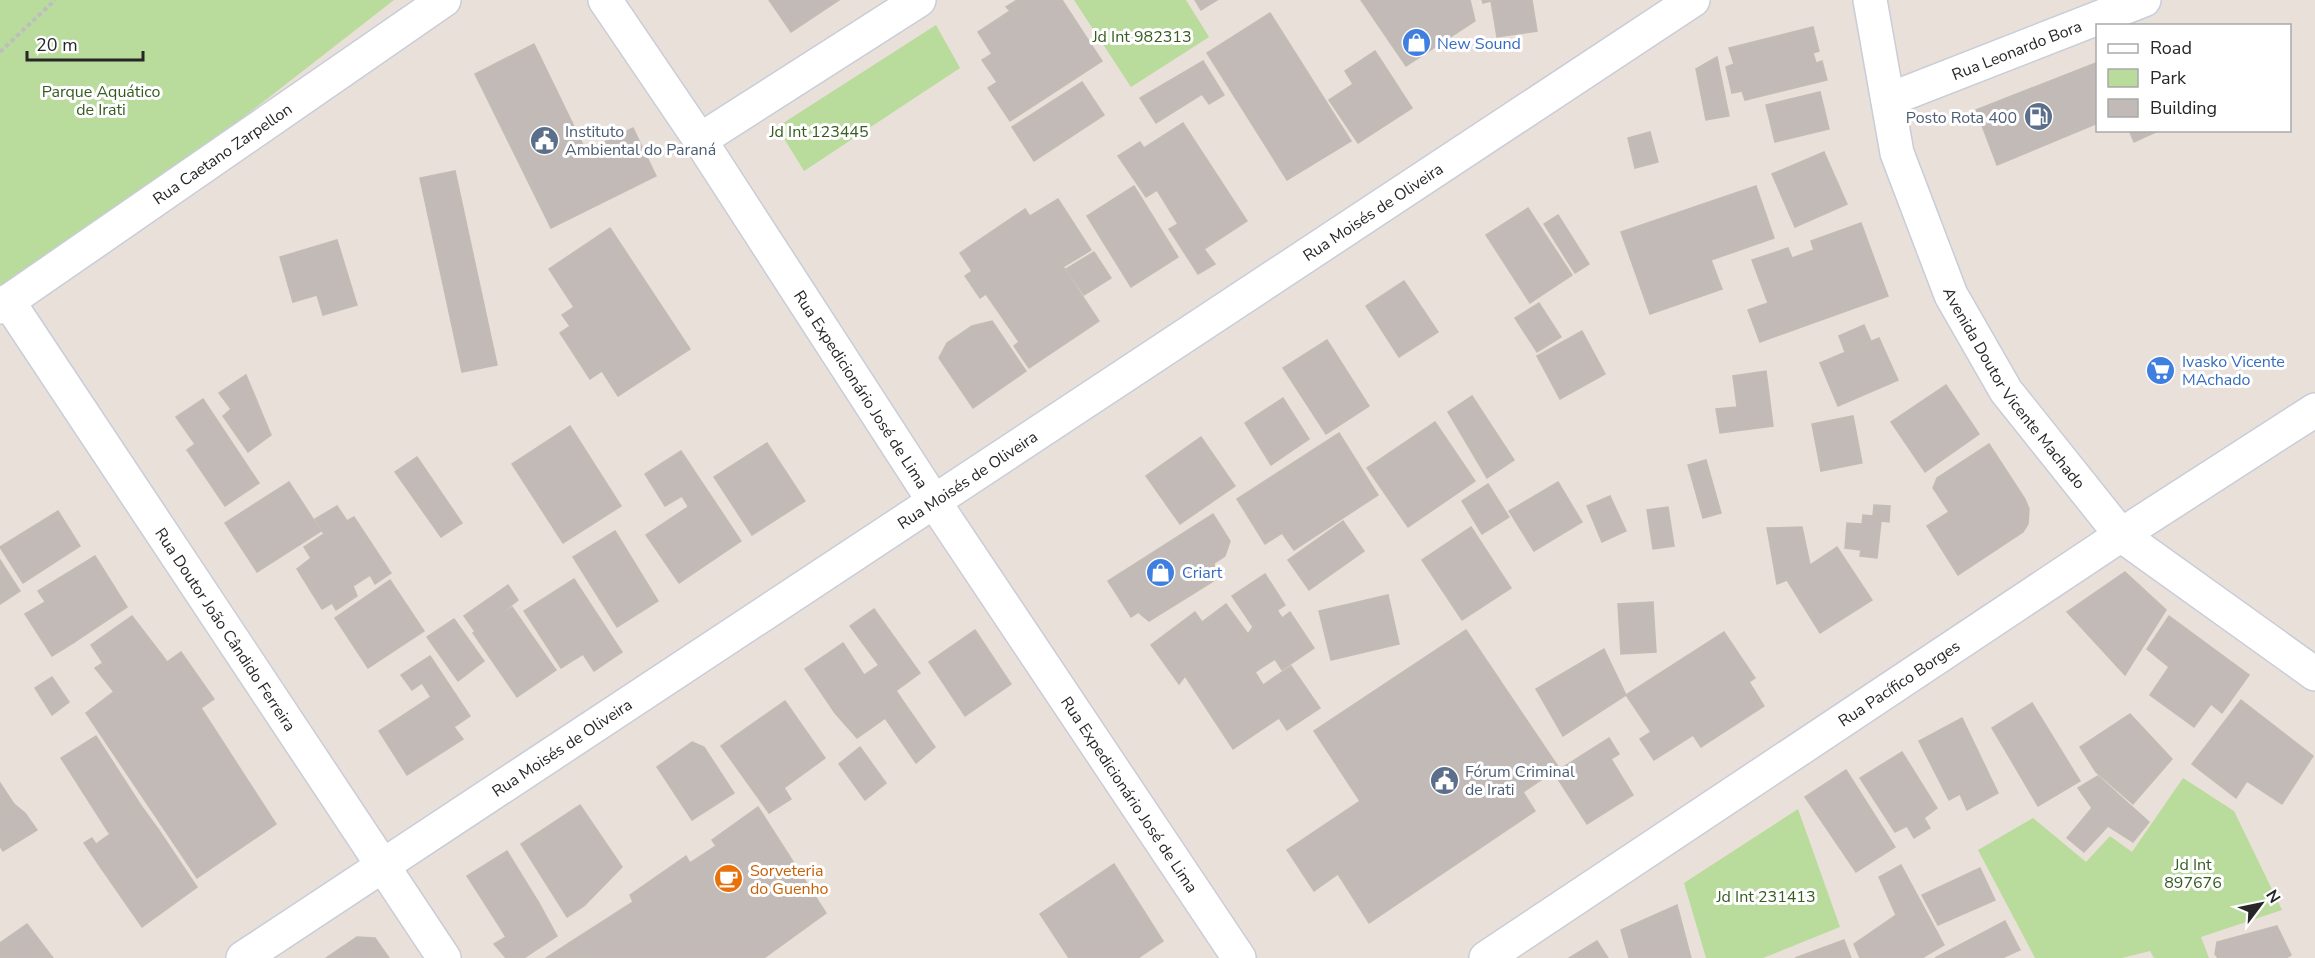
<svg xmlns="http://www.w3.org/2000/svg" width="2315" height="958" viewBox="0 0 2315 958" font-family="'Nunito Sans',sans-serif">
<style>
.green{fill:#b9db9b}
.building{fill:#c1bab7;stroke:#c3bcb4;stroke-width:1.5}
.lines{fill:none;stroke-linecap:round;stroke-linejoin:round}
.minor-casing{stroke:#c8cdd8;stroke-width:36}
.path{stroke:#bebebe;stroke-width:4;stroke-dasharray:4.5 3;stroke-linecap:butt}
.minor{stroke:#fff;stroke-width:33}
.labels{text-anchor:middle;stroke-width:6;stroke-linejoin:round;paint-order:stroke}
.park-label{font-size:16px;fill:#345c1f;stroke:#fff}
.shop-label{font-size:16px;fill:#366cbe;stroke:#fff;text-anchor:start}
.street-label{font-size:16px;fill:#272727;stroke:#fff}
.service-label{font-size:16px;fill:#4e5e75;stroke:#fff;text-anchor:start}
.food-label{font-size:16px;fill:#c56008;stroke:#fff;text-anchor:start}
</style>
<rect width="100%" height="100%" fill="#e9e0da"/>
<g class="green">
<polygon points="0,0 394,0 7,301 0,296"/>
<polygon points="1074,0 1186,0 1209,37 1131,87"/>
<polygon points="936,25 960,68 804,171 777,127"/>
<polygon points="2183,778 2234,811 2282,910 2201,937 2209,958 2154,958 2150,951 2122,958 2035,958 1978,850 2033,818 2086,862 2110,836 2132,852"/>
<polygon points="1798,809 1840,927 1763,958 1706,958 1684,883"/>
</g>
<g class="building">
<polygon points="769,0 839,0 791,32"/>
<polygon points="1017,0 1062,0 1102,61 1010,121 988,88 997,82 982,60 992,54 978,32 1010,11 1006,7"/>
<polygon points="1195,0 1217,0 1201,10"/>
<polygon points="1361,0 1470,0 1475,21 1406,66"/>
<polygon points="1482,0 1532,0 1537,31 1497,37 1491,1 1483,3"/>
<polygon points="1270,13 1351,141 1287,180 1207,53"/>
<polygon points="1813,27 1819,51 1813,53 1816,63 1822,61 1827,80 1745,100 1742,91 1732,93 1726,67 1734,64 1729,48"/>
<polygon points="534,44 586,151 633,128 656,176 551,228 475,74"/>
<polygon points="1375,51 1412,108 1358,143 1329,100 1353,84 1345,71"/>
<polygon points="1717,57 1729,116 1706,120 1696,69"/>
<polygon points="1203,61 1224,95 1209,104 1202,94 1156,123 1140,98"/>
<polygon points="2098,62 2098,123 1997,165 1976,110"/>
<polygon points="1082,82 1104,115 1034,161 1012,127"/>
<polygon points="1820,92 1829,129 1775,142 1766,105"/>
<polygon points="1183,123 1247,221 1204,249 1215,264 1198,274 1169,229 1178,224 1157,190 1146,197 1118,156 1140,142 1144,148"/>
<polygon points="2129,130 2160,130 2134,142"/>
<polygon points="1650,132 1658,162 1635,168 1628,138"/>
<polygon points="1824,152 1847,204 1795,227 1772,174"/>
<polygon points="455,171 497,365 462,372 420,178"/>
<polygon points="1134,186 1178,257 1131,287 1087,216"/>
<polygon points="1756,186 1774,238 1711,260 1722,289 1650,314 1621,232"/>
<polygon points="1058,199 1091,250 1063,267 1030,216"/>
<polygon points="1528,208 1572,275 1530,303 1486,235"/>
<polygon points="1025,209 1099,321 1029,368 1014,346 1019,342 986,294 980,298 965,276 972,271 960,253"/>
<polygon points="1558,215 1589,264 1575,273 1544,224"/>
<polygon points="1861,223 1888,296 1760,342 1748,310 1768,303 1752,260 1788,248 1792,258 1814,250 1811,241"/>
<polygon points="610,228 690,349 618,396 602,371 590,379 560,333 570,326 562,315 574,307 549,269"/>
<polygon points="337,240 357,305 323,315 317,295 293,302 280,257"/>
<polygon points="1094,252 1111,278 1084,295 1066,269"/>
<polygon points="1404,281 1438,332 1399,357 1366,306"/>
<polygon points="1539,303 1561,337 1537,352 1515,318"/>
<polygon points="992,321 1026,371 973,408 939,358 947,343 972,326"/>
<polygon points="1864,325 1871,341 1845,352 1839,336"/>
<polygon points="1582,331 1605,374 1560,399 1537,356"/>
<polygon points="1879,338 1898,380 1838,406 1820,363"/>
<polygon points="1327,340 1369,406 1326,434 1283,368"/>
<polygon points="1766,371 1773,426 1720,433 1716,409 1737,407 1733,376"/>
<polygon points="246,375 271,435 248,452 223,416 231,409 219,393"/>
<polygon points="1946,385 1979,434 1925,472 1891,422"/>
<polygon points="1472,396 1514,460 1487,478 1448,412"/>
<polygon points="1283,398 1309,439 1271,465 1245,423"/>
<polygon points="203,399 259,483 225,506 187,450 195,444 176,417"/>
<polygon points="1853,416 1862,463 1821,471 1812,424"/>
<polygon points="1435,422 1475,481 1408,527 1367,468"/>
<polygon points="570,426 621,506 563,543 512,464"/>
<polygon points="1339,433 1378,495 1294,550 1282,533 1265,544 1237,499"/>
<polygon points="1201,437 1235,486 1180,524 1146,476"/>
<polygon points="767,443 805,501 752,535 714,477"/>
<polygon points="1989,444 2025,499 2029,509 2028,524 2023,532 1958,575 1927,526 1949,512 1933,488 1937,478"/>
<polygon points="681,451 709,493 688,506 682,496 665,506 645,474"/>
<polygon points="417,457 462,523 441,537 395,472"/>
<polygon points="1706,460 1721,513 1703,518 1688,465"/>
<polygon points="289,482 321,531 257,572 225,523"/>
<polygon points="1558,482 1582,522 1534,551 1509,511"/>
<polygon points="1488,484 1509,517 1482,534 1462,501"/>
<polygon points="709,493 741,541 679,583 646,535"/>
<polygon points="1610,496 1626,531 1602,542 1587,506"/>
<polygon points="1874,505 1890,506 1889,522 1881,521 1877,558 1860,556 1861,550 1845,548 1847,523 1862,524 1863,515 1873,516"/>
<polygon points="337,506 347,521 354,517 391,573 375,584 370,575 353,586 357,596 336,610 332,603 322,609 297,569 311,558 304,547 324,534 315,519"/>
<polygon points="1668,507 1674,546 1653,549 1647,510"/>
<polygon points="58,511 80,546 23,583 0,547"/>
<polygon points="1213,514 1230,541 1225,556 1131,617 1108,581"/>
<polygon points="1343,521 1364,551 1309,590 1288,560"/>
<polygon points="1471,527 1511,588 1462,620 1422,560"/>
<polygon points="1802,527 1810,565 1837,547 1872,600 1820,633 1787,580 1777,584 1767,528"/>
<polygon points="615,531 658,601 617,627 573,557"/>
<polygon points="95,556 127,607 73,643 38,591"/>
<polygon points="0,560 20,591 0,604"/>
<polygon points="1214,563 1215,580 1149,621 1138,612"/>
<polygon points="2125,572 2166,610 2125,675 2067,612"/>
<polygon points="1265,574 1285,605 1253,627 1232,596"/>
<polygon points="574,579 622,652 594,671 583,654 561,668 524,611"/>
<polygon points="390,580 424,631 368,668 335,618"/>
<polygon points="508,585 518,600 476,633 464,616"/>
<polygon points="1388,595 1399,644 1331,660 1319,611"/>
<polygon points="45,602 73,643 52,656 25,614"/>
<polygon points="1653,602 1656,652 1621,654 1618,604"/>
<polygon points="1226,604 1248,634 1185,676 1179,684 1151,645 1195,612 1202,622"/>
<polygon points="512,607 556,670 517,697 473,633"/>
<polygon points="874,609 920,673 897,690 850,626"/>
<polygon points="1277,610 1282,618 1290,612 1314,648 1282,670 1275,659 1255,672 1263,685 1291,666 1320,708 1287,730 1279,718 1233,749 1185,676 1248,634 1253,627"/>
<polygon points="132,616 162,655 114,692 95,668 103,663 91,645"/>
<polygon points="2169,616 2249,675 2222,713 2211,704 2194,727 2150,695 2169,667 2147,649"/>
<polygon points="454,619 484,661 458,681 427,637"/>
<polygon points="975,630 1011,684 965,716 929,662"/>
<polygon points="1466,630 1559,768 1523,792 1535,811 1369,923 1338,874 1314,891 1287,850 1360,801 1314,731"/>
<polygon points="1724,632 1755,678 1749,682 1764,706 1701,747 1693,735 1654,760 1640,739 1651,732 1626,695"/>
<polygon points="843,643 864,675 879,665 905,704 857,738 835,713 805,669"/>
<polygon points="1604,649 1626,695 1563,736 1536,689"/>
<polygon points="181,652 214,699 201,708 276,824 197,878 86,713 162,655 167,662"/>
<polygon points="430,656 470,716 454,727 463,739 407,775 379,731 431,697 422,683 412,690 401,675"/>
<polygon points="52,677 69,702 52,715 35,688"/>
<polygon points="2241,700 2313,756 2282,804 2247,781 2236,798 2192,764"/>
<polygon points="785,701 825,758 784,788 791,799 769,813 721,746"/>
<polygon points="2032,703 2080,781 2038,806 1992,728"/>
<polygon points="905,704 935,747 916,763 885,718"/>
<polygon points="2130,714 2172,759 2133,804 2096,772 2080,747"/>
<polygon points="1962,718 1998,793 1967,810 1960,794 1949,800 1919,741"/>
<polygon points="96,736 142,807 107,830 61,758"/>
<polygon points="1609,738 1619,754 1611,759 1633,795 1587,824 1554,773"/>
<polygon points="692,742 704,747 734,793 692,820 657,767"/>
<polygon points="860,747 886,783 865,800 839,764"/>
<polygon points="1902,752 1937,808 1924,818 1930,828 1914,838 1907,826 1895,832 1860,778"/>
<polygon points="1846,770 1895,847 1856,872 1805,797"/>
<polygon points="2098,776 2149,822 2133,842 2108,826 2084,852 2067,838 2092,808 2078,788"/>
<polygon points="0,783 14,804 0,814"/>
<polygon points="14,804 25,813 37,830 3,851 0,846 0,814"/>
<polygon points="580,805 622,867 584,906 567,917 521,844"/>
<polygon points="142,807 158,829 101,868 84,843 92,838 96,844 110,834 107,830"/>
<polygon points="758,807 826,913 764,958 579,958 569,943 633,902 630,895 686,856 690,863 716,846 712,840"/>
<polygon points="158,829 197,887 142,927 101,868"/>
<polygon points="507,851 539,903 501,929 467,876"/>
<polygon points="1114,864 1163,941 1138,958 1069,958 1040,914"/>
<polygon points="1901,865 1944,945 1922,958 1860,958 1854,944 1896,915 1879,877"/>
<polygon points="1980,868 1995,900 1938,925 1922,895"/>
<polygon points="539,903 557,936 524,958 506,958 494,944 506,937 501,929"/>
<polygon points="1677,905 1691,958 1629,958 1621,930"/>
<polygon points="2005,921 2020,950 2002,958 1935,958"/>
<polygon points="27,924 53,958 0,958 0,943"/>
<polygon points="2277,926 2291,955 2286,958 2218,958 2215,954 2217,942"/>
<polygon points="357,937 375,938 389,958 326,958"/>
<polygon points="1844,940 1851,958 1795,958"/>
<polygon points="1597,941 1608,958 1569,958"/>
<polygon points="569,943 579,958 546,958"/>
</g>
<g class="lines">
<defs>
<g id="minor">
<path id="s1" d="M 605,0 L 700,140 L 935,503 L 1239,958"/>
<path id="s2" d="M 1870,0 L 1897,153 L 1951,295 L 2006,391 L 2121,535 L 2315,674"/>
<path id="s3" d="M 1888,100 L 2144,0"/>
<polyline points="700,140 919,0"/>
<path id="s4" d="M 8,301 L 444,958"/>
<path id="s5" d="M 0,307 L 444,0"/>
<path id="s6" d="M 243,958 L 1693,0"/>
<path id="s7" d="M 1486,958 L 2121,535 L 2315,410"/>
</g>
</defs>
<use href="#minor" class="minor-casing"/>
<polyline class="path" points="0,52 55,0"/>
<use href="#minor" class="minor"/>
</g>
<defs>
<symbol id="shop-disc" viewBox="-11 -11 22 22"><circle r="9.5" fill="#3f7fe0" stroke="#fff"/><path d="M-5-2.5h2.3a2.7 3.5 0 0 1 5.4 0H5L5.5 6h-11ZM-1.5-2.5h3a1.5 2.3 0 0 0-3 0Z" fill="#fff"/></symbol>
<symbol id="fuel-disc" viewBox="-11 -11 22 22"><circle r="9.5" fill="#5c6f8a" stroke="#fff"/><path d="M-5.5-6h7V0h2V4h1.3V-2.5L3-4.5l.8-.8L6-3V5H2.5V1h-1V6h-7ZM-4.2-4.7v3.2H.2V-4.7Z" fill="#fff"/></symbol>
<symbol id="civic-disc" viewBox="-11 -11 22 22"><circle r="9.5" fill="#5c6f8a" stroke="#fff"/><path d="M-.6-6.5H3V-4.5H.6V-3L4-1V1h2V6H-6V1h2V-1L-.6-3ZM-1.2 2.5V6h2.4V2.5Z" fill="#fff"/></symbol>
<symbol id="supermarket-disc" viewBox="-11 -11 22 22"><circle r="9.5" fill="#3f7fe0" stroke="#fff"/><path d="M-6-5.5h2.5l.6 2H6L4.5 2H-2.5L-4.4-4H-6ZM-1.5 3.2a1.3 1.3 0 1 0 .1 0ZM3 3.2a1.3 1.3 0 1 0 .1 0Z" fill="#fff"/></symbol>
<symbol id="cafe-disc" viewBox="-11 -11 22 22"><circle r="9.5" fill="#e8710a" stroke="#fff"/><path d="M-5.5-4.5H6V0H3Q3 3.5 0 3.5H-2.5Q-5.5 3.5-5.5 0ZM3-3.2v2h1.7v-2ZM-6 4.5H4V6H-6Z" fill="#fff"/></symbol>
</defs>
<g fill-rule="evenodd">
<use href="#shop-disc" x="1400" y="26" width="33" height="33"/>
<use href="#fuel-disc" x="2022" y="100" width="33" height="33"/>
<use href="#civic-disc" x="528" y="124" width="33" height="33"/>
<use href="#supermarket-disc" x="2144" y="354" width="33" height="33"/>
<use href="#shop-disc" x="1144" y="556" width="33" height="33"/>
<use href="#civic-disc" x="1428" y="764" width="33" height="33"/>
<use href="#cafe-disc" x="712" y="862" width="33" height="33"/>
</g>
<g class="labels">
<g class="park-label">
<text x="1142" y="42">Jd Int 982313</text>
<text x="101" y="97">Parque Aquático<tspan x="101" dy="18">de Irati</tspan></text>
<text x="819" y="137">Jd Int 123445</text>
<text x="2193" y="870">Jd Int<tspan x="2193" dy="18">897676</tspan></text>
<text x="1766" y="902">Jd Int 231413</text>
</g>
<g class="shop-label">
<text x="1437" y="49">New Sound</text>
<text x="2182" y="367">Ivasko Vicente<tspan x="2182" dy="18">MAchado</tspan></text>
<text x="1182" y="578">Criart</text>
</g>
<g class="street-label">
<text dy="6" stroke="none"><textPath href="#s3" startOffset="138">Rua Leonardo Bora</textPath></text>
<text dy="6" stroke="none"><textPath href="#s5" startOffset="270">Rua Caetano Zarpellon</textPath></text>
<text dy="6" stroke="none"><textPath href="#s6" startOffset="1354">Rua Moisés de Oliveira</textPath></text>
<text dy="6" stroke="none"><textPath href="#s2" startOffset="420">Avenida Doutor Vicente Machado</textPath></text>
<text dy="6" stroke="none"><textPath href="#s1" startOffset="466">Rua Expedicionário José de Lima</textPath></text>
<text dy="6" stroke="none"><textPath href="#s6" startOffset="868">Rua Moisés de Oliveira</textPath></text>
<text dy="6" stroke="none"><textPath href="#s4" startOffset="394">Rua Doutor João Cândido Ferreira</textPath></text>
<text dy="6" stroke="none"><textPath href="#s7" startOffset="496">Rua Pacífico Borges</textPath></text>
<text dy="6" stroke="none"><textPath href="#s6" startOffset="382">Rua Moisés de Oliveira</textPath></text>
<text dy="6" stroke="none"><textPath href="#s1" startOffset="952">Rua Expedicionário José de Lima</textPath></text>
</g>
<g class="service-label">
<text x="2017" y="123" text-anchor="end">Posto Rota 400</text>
<text x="565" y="137">Instituto<tspan x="565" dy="18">Ambiental do Paraná</tspan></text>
<text x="1465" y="777">Fórum Criminal<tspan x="1465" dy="18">de Irati</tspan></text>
</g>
<g class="food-label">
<text x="750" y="876">Sorveteria<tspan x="750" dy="18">do Guenho</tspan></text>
</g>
</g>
<rect x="2096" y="24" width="195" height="108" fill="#ffffff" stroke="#a9a9a9" stroke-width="1.5"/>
<rect x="2108" y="44" width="30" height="9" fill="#ffffff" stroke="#a9a9a9" stroke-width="1.5"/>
<text x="2150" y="54" font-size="18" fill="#272727">Road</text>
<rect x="2108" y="69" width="30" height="18" fill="#b9db9b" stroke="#a9a9a9" stroke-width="1.5"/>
<text x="2150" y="84" font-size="18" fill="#272727">Park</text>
<rect x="2108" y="99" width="30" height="18" fill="#c1bab7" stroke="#a9a9a9" stroke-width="1.5"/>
<text x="2150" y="114" font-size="18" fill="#272727">Building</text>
<g transform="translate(2261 904) rotate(58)" stroke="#ffffff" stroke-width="4.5" paint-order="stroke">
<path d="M0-4.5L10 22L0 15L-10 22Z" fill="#272727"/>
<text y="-9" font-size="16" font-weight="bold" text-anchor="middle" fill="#272727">N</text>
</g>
<path d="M27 51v9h116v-9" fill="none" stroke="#272727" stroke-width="3"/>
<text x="36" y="51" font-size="18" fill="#272727" stroke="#ffffff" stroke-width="4.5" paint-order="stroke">20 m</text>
</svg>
